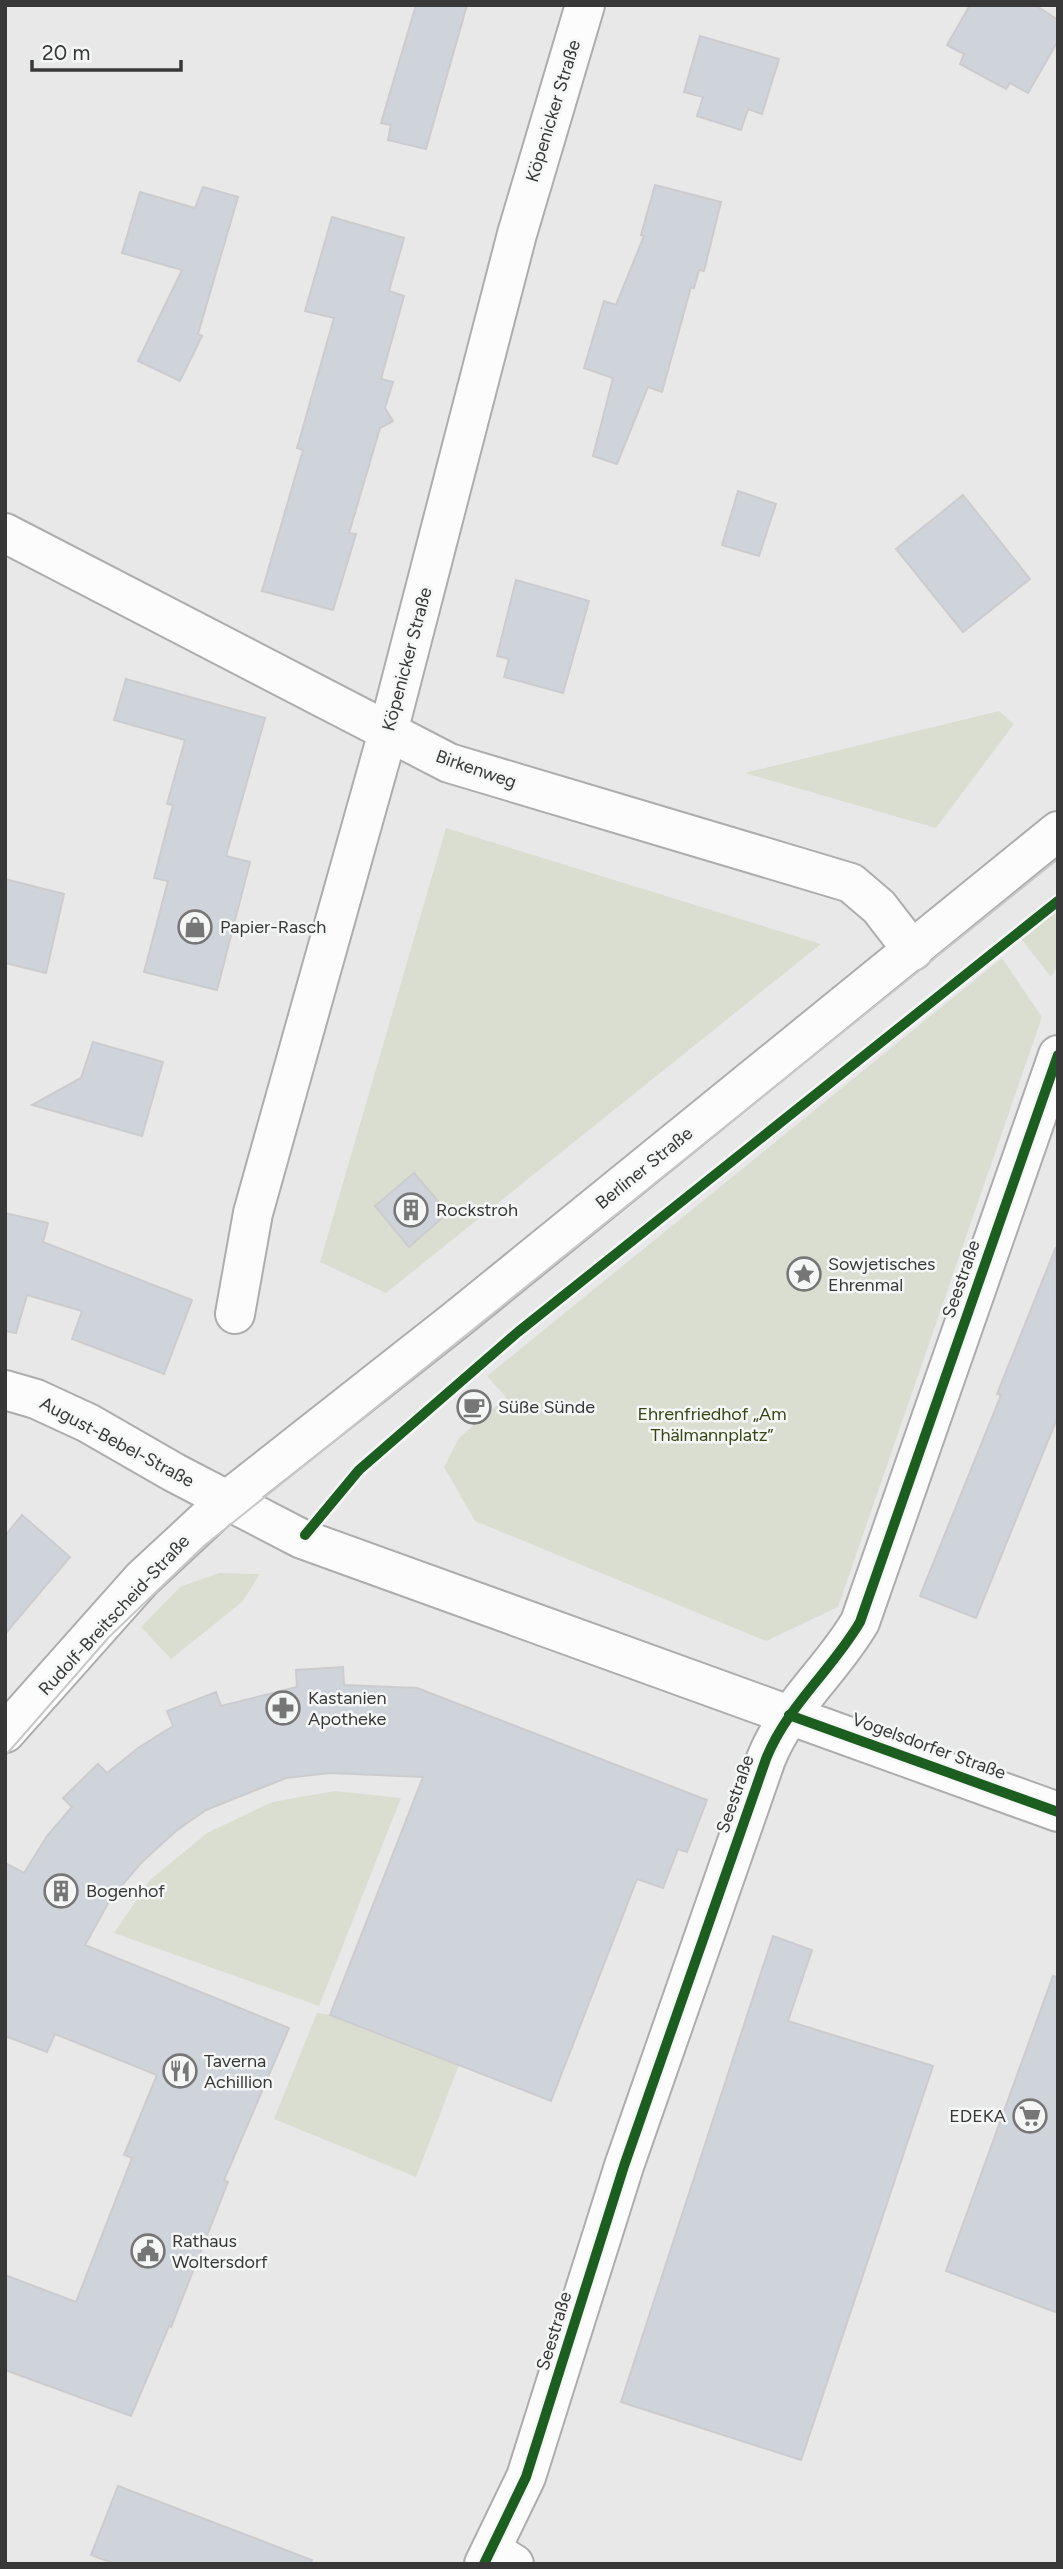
<svg xmlns="http://www.w3.org/2000/svg" width="1063" height="2569" viewBox="0 0 1063 2569" font-family="Figtree,sans-serif">
<style>
.green{fill:#d9ded1}
.building{fill:#cfd3da;stroke:#ccccce;stroke-width:2}
.lines{fill:none;stroke-linecap:round;stroke-linejoin:round}
.minor-casing{stroke:#adadad;stroke-width:42}
.tertiary-casing{stroke:#adadad;stroke-width:42}
.minor{stroke:#fcfcfc;stroke-width:38}
.tertiary{stroke:#fcfcfc;stroke-width:38}
.tram{stroke:#c8c8c8;stroke-width:2}
.cycleway-casing{stroke:#f5f6f6;stroke-width:15}
.cycleway{stroke:#1b5e20;stroke-width:10}
.labels{text-anchor:middle;stroke-width:5;stroke-linejoin:round;paint-order:stroke}
.street-label{font-size:18px;fill:#383838;stroke:#f5f6f6}
.poi-label{font-size:18px;fill:#383838;stroke:#f5f6f6;text-anchor:start}
.park-label{font-size:18px;fill:#364612;stroke:#f5f6f6}
</style>
<rect width="100%" height="100%" fill="#e8e8e9"/>
<g class="green">
<polygon points="999,711 1014,724 936,828 745,773"/>
<polygon points="446,828 821,944 386,1293 320,1262"/>
<polygon points="1058,910 1058,965 1051,977 1022,940"/>
<polygon points="1002,958 1042,1017 838,1607 766,1641 475,1521 444,1467 459,1438 506,1397 487,1376"/>
<polygon points="219,1573 260,1574 242,1602 171,1659 141,1627 180,1587"/>
<polygon points="335,1791 401,1798 319,2006 114,1933 150,1880 207,1833 272,1802"/>
<polygon points="317,2013 330,2015 459,2065 416,2177 274,2119"/>
</g>
<g class="building">
<polygon points="416,5 467,5 426,149 388,140 391,125 381,123"/>
<polygon points="970,5 1035,5 1058,20 1058,41 1028,93 1010,83 1006,89 960,64 964,54 947,45"/>
<polygon points="700,36 779,59 762,114 748,109 741,130 697,116 703,97 684,92"/>
<polygon points="655,185 721,202 704,271 699,270 694,288 691,287 662,392 648,387 617,464 593,456 613,378 584,368 604,301 616,305 644,236 641,235"/>
<polygon points="203,187 238,197 198,334 202,336 180,381 138,361 182,270 122,253 140,192 195,208"/>
<polygon points="332,217 404,238 389,291 404,296 381,379 393,382 385,408 393,421 380,428 349,533 356,534 333,610 262,591 303,450 297,448 334,318 305,311"/>
<polygon points="738,491 776,504 759,556 722,545"/>
<polygon points="963,495 1030,579 963,632 896,549"/>
<polygon points="516,580 589,601 563,693 504,677 509,659 497,656"/>
<polygon points="126,679 265,718 226,856 250,862 217,990 144,972 168,881 154,878 173,805 167,804 185,740 114,720"/>
<polygon points="5,879 64,894 46,973 5,963"/>
<polygon points="93,1042 163,1062 142,1136 32,1105 81,1078"/>
<polygon points="414,1173 448,1213 409,1247 375,1206"/>
<polygon points="5,1213 48,1223 43,1242 192,1300 164,1374 72,1339 82,1311 27,1295 16,1333 5,1331"/>
<polygon points="1056,1247 1058,1416 976,1618 920,1596 1001,1395 997,1394"/>
<polygon points="22,1515 70,1557 5,1634 5,1536"/>
<polygon points="343,1667 344,1685 417,1688 707,1800 687,1852 678,1849 663,1888 637,1879 551,2101 330,2015 423,1777 330,1773 286,1778 206,1810 176,1831 142,1862 111,1898 85,1945 289,2028 224,2180 228,2182 171,2327 169,2326 131,2416 5,2370 5,2275 76,2302 132,2158 124,2155 157,2075 55,2034 47,2052 5,2036 5,1863 24,1873 47,1836 72,1807 63,1798 98,1764 107,1773 138,1748 173,1726 167,1711 216,1692 221,1706 297,1687 296,1670"/>
<polygon points="773,1936 812,1950 788,2021 933,2066 801,2460 621,2402"/>
<polygon points="1053,1976 1058,1977 1058,2313 946,2271"/>
<polygon points="118,2486 312,2560 311,2564 115,2564 91,2555"/>
</g>
<g class="lines">
<defs>
<g id="minor">
<polyline points="5,533 449,763 851,883 879,907 913,951"/>
<polyline points="235,1314 253,1213 388,732 517,234 585,5"/>
<polyline points="789,1715 1058,1812"/>
<polyline points="493,2551 514,2564"/>
</g>
<g id="tertiary">
<polyline points="5,1390 36,1399 88,1423 175,1473 302,1539 789,1715"/>
<polyline points="5,1733 142,1579 226,1501 456,1320 1058,831"/>
<path d="M 484,2564 L 526,2477 L 624,2166 L 766,1759 C 787,1706 832,1670 860,1622 L 1058,1055"/>
</g>
</defs>
<use href="#minor" class="minor-casing"/>
<use href="#tertiary" class="tertiary-casing"/>
<use href="#minor" class="minor"/>
<use href="#tertiary" class="tertiary"/>
<polyline class="tram" points="5,1756 109,1637 205,1545 1058,859"/>
<defs>
<g id="cycleway">
<polyline points="305,1535 359,1470 518,1332 1058,901"/>
<polyline points="789,1715 1058,1812"/>
<path d="M 484,2564 L 526,2477 L 624,2166 L 766,1759 C 787,1706 832,1670 860,1622 L 1058,1055"/>
</g>
</defs>
<use href="#cycleway" class="cycleway-casing"/>
<use href="#cycleway" class="cycleway"/>
</g>
<defs>
<symbol id="shop-ring" viewBox="-11 -11 22 22"><circle r="9.5" fill="#f5f6f6" stroke="#767676" stroke-width="1.5"/><path d="M-5-2.5h2.3a2.7 3.5 0 0 1 5.4 0H5L5.5 6h-11ZM-1.5-2.5h3a1.5 2.3 0 0 0-3 0Z" fill="#767676"/></symbol>
<symbol id="building-ring" viewBox="-11 -11 22 22"><circle r="9.5" fill="#f5f6f6" stroke="#767676" stroke-width="1.5"/><path d="M-4-6H4V6H1V3H-1V6H-4ZM-2.5-4.3h1.7v1.8h-1.7ZM.8-4.3h1.7v1.8H.8ZM-2.5-1h1.7V.8h-1.7ZM.8-1h1.7V.8H.8Z" fill="#767676"/></symbol>
<symbol id="sight-ring" viewBox="-11 -11 22 22"><circle r="9.5" fill="#f5f6f6" stroke="#767676" stroke-width="1.5"/><path d="M0-6L1.8-2.2L6-1.7L2.9 1.2L3.7 5.4L0 3.3L-3.7 5.4L-2.9 1.2L-6-1.7L-1.8-2.2Z" fill="#767676"/></symbol>
<symbol id="cafe-ring" viewBox="-11 -11 22 22"><circle r="9.5" fill="#f5f6f6" stroke="#767676" stroke-width="1.5"/><path d="M-5.5-4.5H6V0H3Q3 3.5 0 3.5H-2.5Q-5.5 3.5-5.5 0ZM3-3.2v2h1.7v-2ZM-6 4.5H4V6H-6Z" fill="#767676"/></symbol>
<symbol id="pharmacy-ring" viewBox="-11 -11 22 22"><circle r="9.5" fill="#f5f6f6" stroke="#767676" stroke-width="1.5"/><path d="M-2-6h4v4h4v4h-4v4h-4v-4h-4v-4h4Z" fill="#767676"/></symbol>
<symbol id="restaurant-ring" viewBox="-11 -11 22 22"><circle r="9.5" fill="#f5f6f6" stroke="#767676" stroke-width="1.5"/><path d="M-5-6h1v4h1v-4h1v4h1v-4h1v5L-1.5 .5V6h-2V.5L-5-1ZM5-6V6H3V1.5H1.5Q1.5-4 5-6Z" fill="#767676"/></symbol>
<symbol id="supermarket-ring" viewBox="-11 -11 22 22"><circle r="9.5" fill="#f5f6f6" stroke="#767676" stroke-width="1.5"/><path d="M-6-5.5h2.5l.6 2H6L4.5 2H-2.5L-4.4-4H-6ZM-1.5 3.2a1.3 1.3 0 1 0 .1 0ZM3 3.2a1.3 1.3 0 1 0 .1 0Z" fill="#767676"/></symbol>
<symbol id="civic-ring" viewBox="-11 -11 22 22"><circle r="9.5" fill="#f5f6f6" stroke="#767676" stroke-width="1.5"/><path d="M-.6-6.5H3V-4.5H.6V-3L4-1V1h2V6H-6V1h2V-1L-.6-3ZM-1.2 2.5V6h2.4V2.5Z" fill="#767676"/></symbol>
</defs>
<g fill-rule="evenodd">
<use href="#shop-ring" x="176" y="908" width="38" height="38"/>
<use href="#building-ring" x="392" y="1191" width="38" height="38"/>
<use href="#sight-ring" x="785" y="1255" width="38" height="38"/>
<use href="#cafe-ring" x="455" y="1388" width="38" height="38"/>
<use href="#pharmacy-ring" x="264" y="1689" width="38" height="38"/>
<use href="#building-ring" x="42" y="1872" width="38" height="38"/>
<use href="#restaurant-ring" x="161" y="2052" width="38" height="38"/>
<use href="#supermarket-ring" x="1011" y="2097" width="38" height="38"/>
<use href="#civic-ring" x="129" y="2232" width="38" height="38"/>
</g>
<g class="labels">
<g class="street-label">
<text transform="translate(553 111) rotate(-73)" y="6">Köpenicker Straße</text>
<text transform="translate(407 659) rotate(-75)" y="6">Köpenicker Straße</text>
<text transform="translate(476 769) rotate(19)" y="6">Birkenweg</text>
<text transform="translate(644 1168) rotate(-39)" y="6">Berliner Straße</text>
<text transform="translate(961 1279) rotate(-71)" y="6">Seestraße</text>
<text transform="translate(117 1442) rotate(28)" y="6">August-Bebel-Straße</text>
<text transform="translate(114 1615) rotate(-47)" y="6">Rudolf-Breitscheid-Straße</text>
<text transform="translate(929 1746) rotate(20)" y="6">Vogelsdorfer Straße</text>
<text transform="translate(735 1794) rotate(-71)" y="6">Seestraße</text>
<text transform="translate(554 2331) rotate(-73)" y="6">Seestraße</text>
</g>
<g class="poi-label">
<text x="220" y="933">Papier-Rasch</text>
<text x="436" y="1216">Rockstroh</text>
<text x="828" y="1270">Sowjetisches<tspan x="828" dy="21">Ehrenmal</tspan></text>
<text x="498" y="1413">Süße Sünde</text>
<text x="308" y="1704">Kastanien<tspan x="308" dy="21">Apotheke</tspan></text>
<text x="86" y="1897">Bogenhof</text>
<text x="204" y="2067">Taverna<tspan x="204" dy="21">Achillion</tspan></text>
<text x="1006" y="2122" text-anchor="end">EDEKA</text>
<text x="172" y="2247">Rathaus<tspan x="172" dy="21">Woltersdorf</tspan></text>
</g>
<g class="park-label">
<text x="712" y="1420">Ehrenfriedhof „Am<tspan x="712" dy="21">Thälmannplatz”</tspan></text>
</g>
</g>
<rect width="1063" height="2569" fill="none" stroke="#383838" stroke-width="14"/>
<path d="M32 60v10h149v-10" fill="none" stroke="#383838" stroke-width="3.5"/>
<text x="42" y="60" font-size="21" fill="#383838" stroke="#f5f6f6" stroke-width="5" paint-order="stroke">20 m</text>
</svg>
